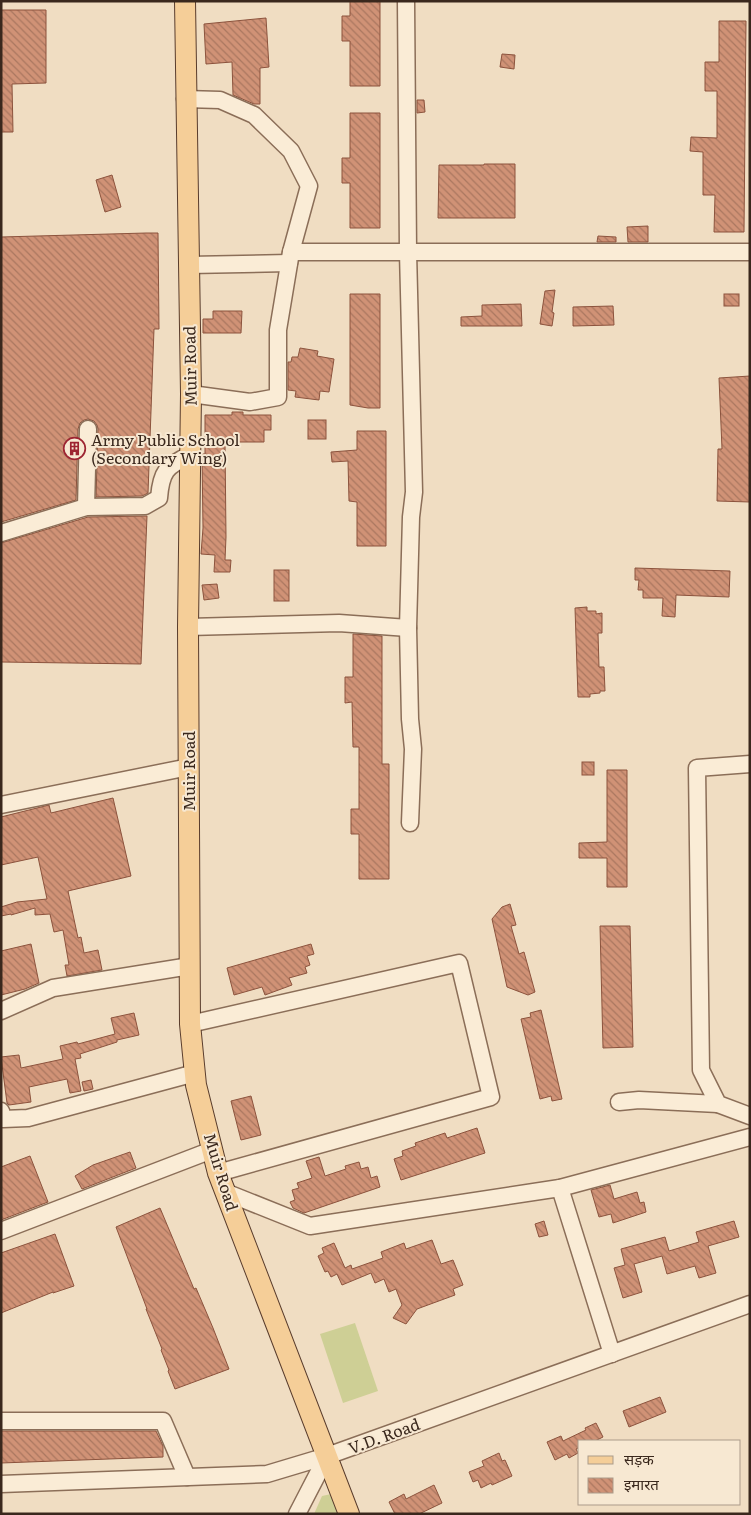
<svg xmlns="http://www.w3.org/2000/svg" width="751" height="1515" viewBox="0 0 751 1515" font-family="Literata,'Noto Sans Devanagari',serif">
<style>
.green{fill:#cecf95}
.building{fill:url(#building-back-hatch);stroke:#8c533d}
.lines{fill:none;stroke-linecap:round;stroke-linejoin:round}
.minor-casing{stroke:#8b6e58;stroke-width:19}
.major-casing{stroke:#593c2c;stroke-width:22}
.minor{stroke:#faecd6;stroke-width:16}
.major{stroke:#f5ce98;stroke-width:20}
.labels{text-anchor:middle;stroke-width:4;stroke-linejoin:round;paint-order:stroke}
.street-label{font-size:16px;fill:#3a281d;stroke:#f7e8d2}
.poi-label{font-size:16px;fill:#3a281d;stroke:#f7e8d2;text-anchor:start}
</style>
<defs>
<pattern id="building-back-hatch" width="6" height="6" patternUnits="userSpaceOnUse" patternTransform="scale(1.25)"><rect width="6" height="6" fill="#d09276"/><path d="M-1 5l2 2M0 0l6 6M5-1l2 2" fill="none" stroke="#aa7760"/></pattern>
</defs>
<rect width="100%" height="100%" fill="#f0ddc2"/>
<g class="green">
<polygon points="355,1323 378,1391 343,1403 320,1334"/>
<polygon points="336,1493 344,1514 314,1514 322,1496"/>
</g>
<g class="building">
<polygon points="350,1 380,1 380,86 350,86 350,41 342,41 342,16 350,16"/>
<polygon points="1,10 46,10 46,83 12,84 13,132 1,132"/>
<polygon points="266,18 269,67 260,68 260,104 254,104 233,95 232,62 206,64 204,24"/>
<polygon points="719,21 746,21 744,232 714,232 715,195 703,195 703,152 690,151 691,137 717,138 717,91 705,91 705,62 719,62"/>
<polygon points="502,54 515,55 514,69 500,67"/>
<polygon points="417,100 424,100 425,112 417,113"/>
<polygon points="350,113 380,113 380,228 350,228 350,183 342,183 342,158 350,158"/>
<polygon points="484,164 515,164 515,218 438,218 439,165 484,165"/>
<polygon points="112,175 121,207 105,212 96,180"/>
<polygon points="648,226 648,242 628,242 627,227"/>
<polygon points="146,233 158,233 159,329 154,329 148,493 142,496 96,497 98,429 97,425 94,421 88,419 84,420 80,423 78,429 76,500 1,522 1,237"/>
<polygon points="598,236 616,237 616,242 597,242"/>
<polygon points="555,290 552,312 554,313 552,326 540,324 545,291"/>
<polygon points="350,294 380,294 380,408 368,408 350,405"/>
<rect x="724" y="294" width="15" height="12"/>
<polygon points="521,304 522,326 461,326 461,317 482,316 482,305"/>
<polygon points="613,306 614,325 573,326 573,307"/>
<polygon points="213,311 242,311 241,333 203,333 203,319 213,319"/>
<polygon points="300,348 318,351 317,356 334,359 329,392 320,391 319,400 295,397 296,391 288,390 288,362 291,362 292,357 298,357"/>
<polygon points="750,376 750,502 717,501 718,449 722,449 719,378"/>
<polygon points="232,412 243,412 243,415 271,415 271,430 264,430 264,442 225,442 226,537 225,560 231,560 230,572 214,572 215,555 201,554 203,528 202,454 205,454 205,415 232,415"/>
<rect x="308" y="420" width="18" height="19"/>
<polygon points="357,431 386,431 386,546 357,546 357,502 349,501 348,461 332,462 331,452 357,450"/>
<polygon points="147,516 141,664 1,662 1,543 88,517"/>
<polygon points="635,568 730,571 729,597 676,595 675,617 662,616 663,598 643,598 643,590 638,590 639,580 635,580"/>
<rect x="274" y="570" width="15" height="31"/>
<polygon points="217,584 219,598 204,600 202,585"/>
<polygon points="587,607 587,611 596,611 596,614 602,613 602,633 598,633 599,667 604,667 605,691 600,691 600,693 590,694 590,697 578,697 575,608"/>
<polygon points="353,634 382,636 382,764 389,764 389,879 359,879 359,834 351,834 351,809 359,809 359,747 353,747 352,702 345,703 345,677 353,677"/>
<rect x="582" y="762" width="12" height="13"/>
<polygon points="607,770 627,770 627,887 607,887 607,858 579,858 579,843 607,842"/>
<polygon points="113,798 131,876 68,891 78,938 81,937 84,953 98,950 102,970 67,976 65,965 69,965 63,930 54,932 50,914 35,915 35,908 11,915 11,914 1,916 1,907 17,902 47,899 38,857 1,865 1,817 49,805 51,813"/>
<polygon points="510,904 516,925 511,926 519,954 524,952 535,992 528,995 507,987 492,919 502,907"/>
<polygon points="600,926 630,926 633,1047 603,1048"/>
<polygon points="31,944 39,983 25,989 1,995 1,951"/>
<polygon points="311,944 314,954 307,956 310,965 305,967 307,973 289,978 292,985 265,995 262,987 234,995 227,968"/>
<polygon points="541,1010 562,1099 552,1101 551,1096 540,1099 521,1019 531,1017 530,1013"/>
<polygon points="134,1013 139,1035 117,1040 117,1042 80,1054 81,1058 75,1059 81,1091 70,1093 67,1079 29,1087 31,1102 9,1105 7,1103 1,1057 19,1055 21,1068 63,1059 60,1046 77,1042 78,1044 115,1034 111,1018"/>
<polygon points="91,1080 93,1089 84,1091 82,1082"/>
<polygon points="251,1096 261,1135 241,1140 231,1101"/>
<polygon points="477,1128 485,1153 401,1180 394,1159 403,1156 402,1151 416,1146 415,1143 445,1133 447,1138"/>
<polygon points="130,1152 136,1168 82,1189 75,1176 93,1165"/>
<polygon points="30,1156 48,1202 1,1220 1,1167"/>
<polygon points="319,1157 325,1176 346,1169 345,1166 359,1162 361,1169 368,1167 371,1178 377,1176 380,1187 304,1213 293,1208 290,1202 295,1200 292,1190 299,1188 297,1183 312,1178 306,1161"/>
<polygon points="610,1185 614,1199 637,1192 640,1203 644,1202 646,1212 613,1223 611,1214 599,1217 591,1190"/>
<polygon points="160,1208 194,1289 196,1288 213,1328 229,1369 175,1389 168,1371 169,1370 161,1350 162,1349 146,1309 147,1309 116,1227"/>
<polygon points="544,1221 548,1235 539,1237 535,1224"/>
<polygon points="734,1221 739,1237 708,1246 716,1273 699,1278 695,1266 667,1274 662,1256 634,1264 642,1292 623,1298 614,1268 625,1265 621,1249 665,1237 669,1251 699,1242 696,1232"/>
<polygon points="55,1234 74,1286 53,1293 53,1292 1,1313 1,1253"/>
<polygon points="432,1240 441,1264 453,1260 463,1285 453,1289 455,1295 417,1309 406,1324 393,1318 402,1305 396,1289 389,1292 384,1279 375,1283 371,1273 342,1285 337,1274 331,1277 328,1271 325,1272 318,1256 324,1253 322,1248 334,1243 345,1268 351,1265 352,1269 383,1258 381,1252 404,1243 406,1249"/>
<polygon points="660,1397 666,1412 629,1427 623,1411"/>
<polygon points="596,1423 603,1437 595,1441 580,1441 580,1447 576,1449 578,1453 569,1458 567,1454 555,1460 547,1442 561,1436 563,1441 586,1430 585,1428"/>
<polygon points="1,1431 156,1431 163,1446 163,1457 1,1463"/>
<polygon points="499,1453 502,1461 505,1460 512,1476 492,1485 491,1483 481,1488 478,1480 473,1482 469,1472 484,1466 482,1461"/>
<polygon points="434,1485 442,1503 419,1514 395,1514 389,1502 404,1494 406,1499"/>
</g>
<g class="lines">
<defs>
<g id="minor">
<polyline points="406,1 408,252 414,492 411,517 408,628 410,719 413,749 410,823"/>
<polyline points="185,99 220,100 254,115 291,151 309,186 291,252 278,330 278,397 250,402 191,394"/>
<polyline points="291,252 750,252"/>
<polyline points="189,265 289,263"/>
<path d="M 88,429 L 86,507 L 145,506 L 159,498 C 161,472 166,466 190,455"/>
<polyline points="1,533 86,507"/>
<polyline points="188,627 339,623 408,628"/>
<polyline points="750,764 697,768 701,1070 718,1104 750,1116"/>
<polyline points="1,805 189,767"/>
<polyline points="1,1011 53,988 190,966"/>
<polyline points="190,1024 459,963 491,1097 218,1173"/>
<polyline points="619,1102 639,1100 718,1104"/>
<polyline points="1,1111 3,1119 28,1118 195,1073"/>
<polyline points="560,1188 612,1354"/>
<polyline points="225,1192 310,1226 560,1188 750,1137"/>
<polyline points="1,1231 212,1150"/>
<polyline points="1,1421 163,1421 187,1477"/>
<polyline points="1,1484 267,1474 327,1456 750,1304"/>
<polyline points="297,1514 327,1456"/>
</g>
<polyline id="major" points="185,1 191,394 188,627 190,1024 196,1085 218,1173 349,1514"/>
</defs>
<use href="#minor" class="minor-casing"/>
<use href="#major" class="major-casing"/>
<use href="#minor" class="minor"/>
<use href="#major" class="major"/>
</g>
<defs>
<symbol id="building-ring" viewBox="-11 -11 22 22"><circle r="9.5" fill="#f7e8d2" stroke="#9d2532" stroke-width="1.5"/><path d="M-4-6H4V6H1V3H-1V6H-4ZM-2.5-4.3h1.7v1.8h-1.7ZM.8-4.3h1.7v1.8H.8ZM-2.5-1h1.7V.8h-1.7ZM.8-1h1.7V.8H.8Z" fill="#9d2532"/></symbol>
</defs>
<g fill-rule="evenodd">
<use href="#building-ring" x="62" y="436" width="25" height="25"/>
</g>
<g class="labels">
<g class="street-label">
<text transform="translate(190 366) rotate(-91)" y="6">Muir Road</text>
<text transform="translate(189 771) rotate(-90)" y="6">Muir Road</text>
<text transform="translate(221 1172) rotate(73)" y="6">Muir Road</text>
<text transform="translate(384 1436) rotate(-20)" y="6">V.D. Road</text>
</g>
<g class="poi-label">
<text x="91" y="446">Army Public School<tspan x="91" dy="18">(Secondary Wing)</tspan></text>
</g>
</g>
<rect width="751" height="1515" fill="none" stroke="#3a281d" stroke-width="5"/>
<rect x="578" y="1440" width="162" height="65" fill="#f7e8d2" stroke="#ab9b8a"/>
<rect x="588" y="1456" width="25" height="8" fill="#f5ce98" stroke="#ab9b8a"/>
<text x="624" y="1465" font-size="15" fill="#3a281d">सड़क</text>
<rect x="588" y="1478" width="25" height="15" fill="url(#building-back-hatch)" stroke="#ab9b8a"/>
<text x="624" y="1490" font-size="15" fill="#3a281d">इमारत</text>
</svg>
